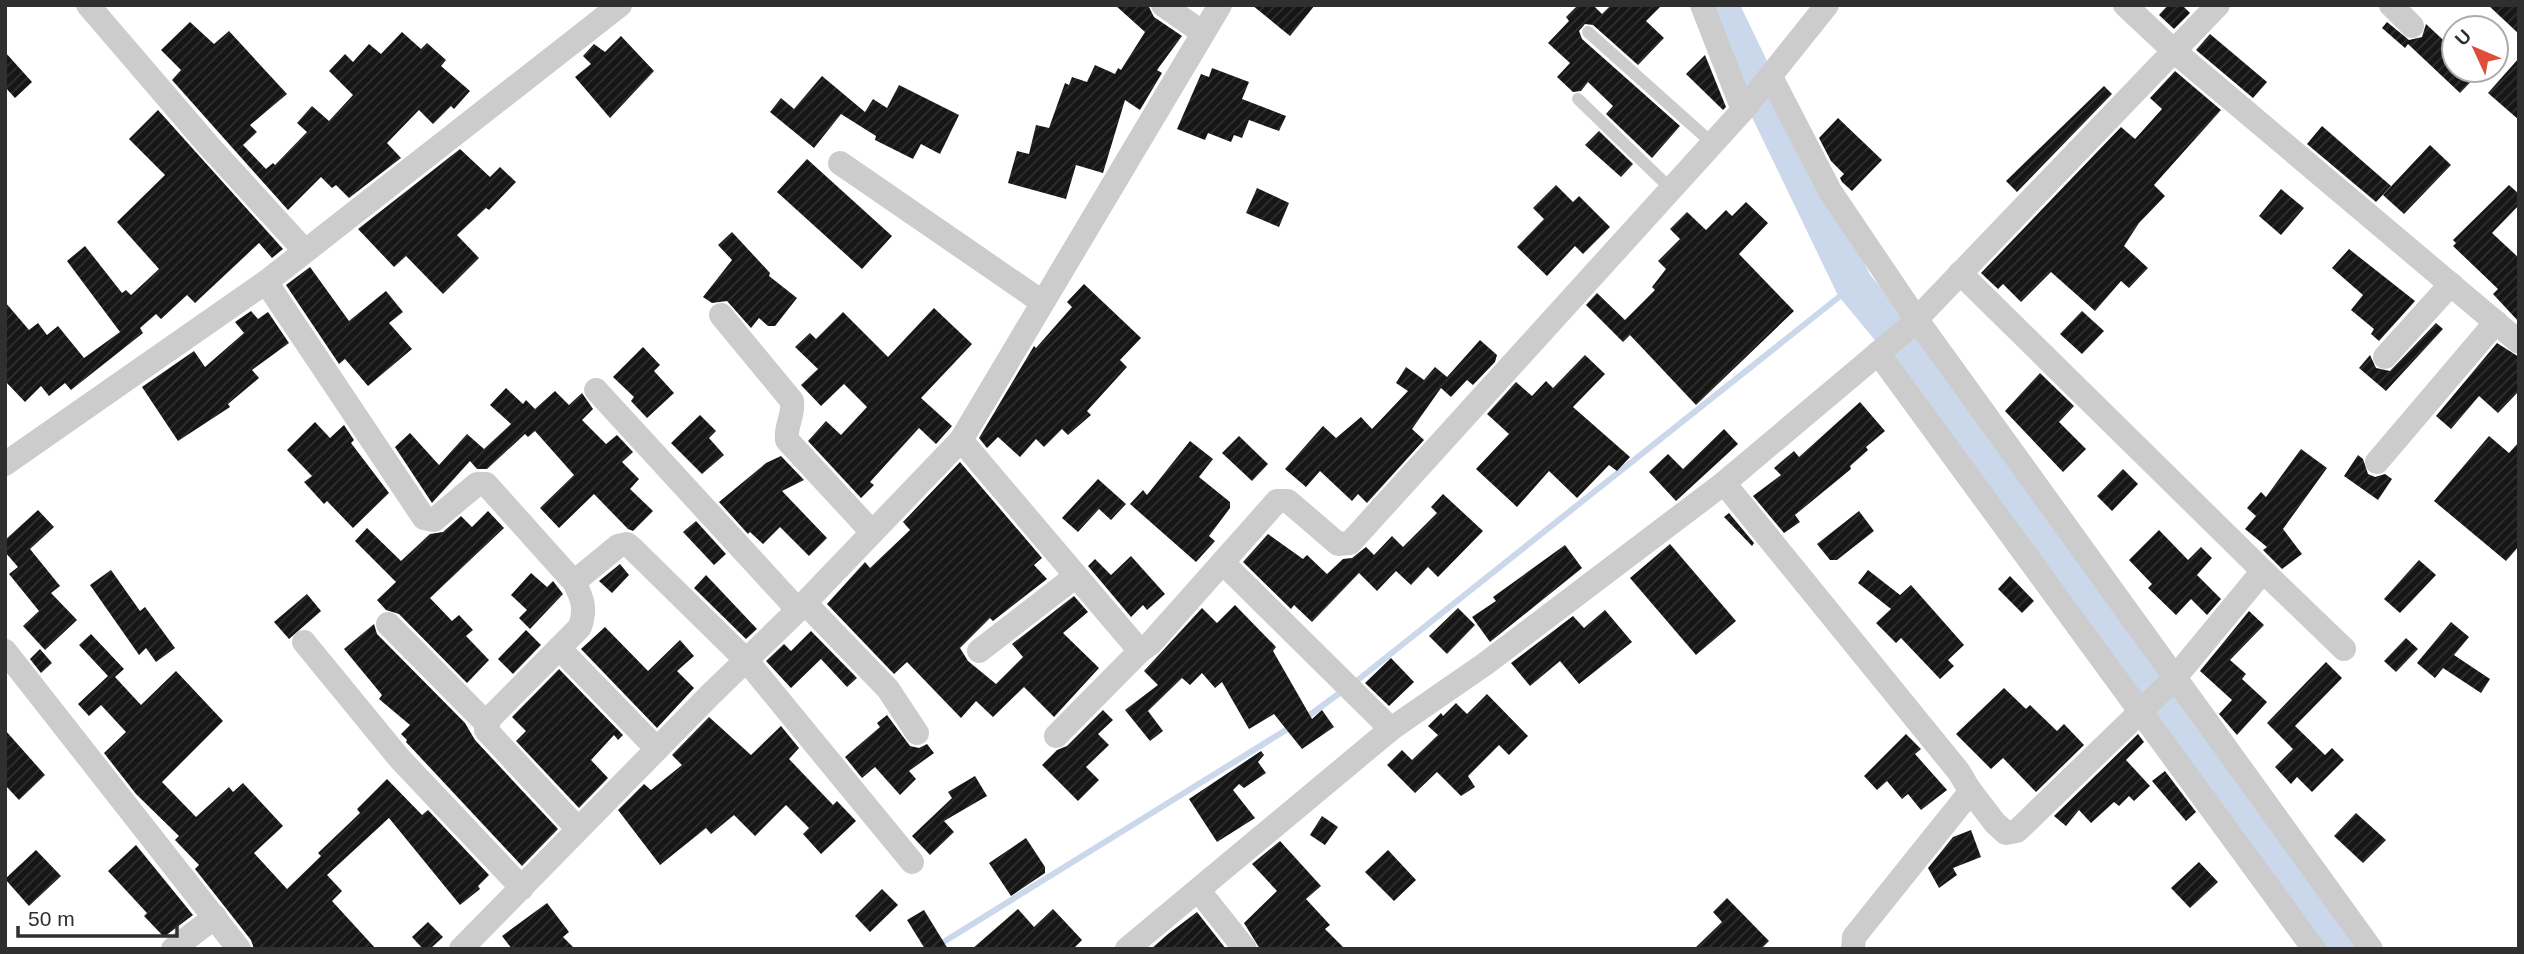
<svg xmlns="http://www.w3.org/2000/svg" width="2524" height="954" viewBox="0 0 2524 954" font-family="Arial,sans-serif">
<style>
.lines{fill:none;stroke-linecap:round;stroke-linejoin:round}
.stream{stroke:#cbd8eb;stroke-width:6}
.river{stroke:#cbd8eb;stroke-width:38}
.building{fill:url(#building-hatch)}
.service{stroke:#ccc;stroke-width:12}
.minor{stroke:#ccc;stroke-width:24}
</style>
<defs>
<pattern id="building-hatch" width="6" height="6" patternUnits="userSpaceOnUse" patternTransform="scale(1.75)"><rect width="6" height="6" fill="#161616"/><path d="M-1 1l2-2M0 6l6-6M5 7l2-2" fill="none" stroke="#303030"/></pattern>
</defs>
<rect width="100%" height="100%" fill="#fff"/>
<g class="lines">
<g class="stream">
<polyline points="1354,683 1854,285"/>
<polyline points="1303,720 1345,689"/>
<polyline points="937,946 1294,725"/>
</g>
<polyline class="river" points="1719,5 1854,285 1917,361 2341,949"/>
</g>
<g class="building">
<polygon points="1115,5 1148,5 1154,17 1182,36 1157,70 1162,73 1140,110 1125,100 1103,173 1076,165 1066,199 1008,183 1017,151 1029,154 1036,125 1049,128 1065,83 1069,85 1072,77 1087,82 1095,65 1115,74 1118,68 1121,70 1145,32"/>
<polygon points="1252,5 1315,5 1290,36"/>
<polygon points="1578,5 1593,5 1602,14 1611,5 1662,5 1646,21 1664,38 1638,65 1593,25 1585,24 1579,31 1582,39 1680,126 1652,158 1606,114 1613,106 1588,82 1581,91 1573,92 1557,77 1570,63 1548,43 1569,21 1566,17"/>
<polygon points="2168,5 2182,5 2190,13 2174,29 2159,15"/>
<polygon points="2488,5 2519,5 2519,34"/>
<polygon points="190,22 214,44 229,31 287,94 250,125 257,132 243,145 266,169 273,163 275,165 307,132 297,123 312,106 329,121 353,95 329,71 345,54 353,62 369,44 381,54 402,32 421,49 427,43 446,60 441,66 470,91 454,109 451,106 433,124 419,110 387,143 401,158 349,198 336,185 332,188 321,177 288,210 172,80 181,70 161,50"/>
<polygon points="2387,22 2409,40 2422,37 2426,24 2454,50 2454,70 2482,70 2460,93 2408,44 2405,48 2382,28"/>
<polygon points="2210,34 2267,82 2253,98 2196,50"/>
<polygon points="621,36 654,71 610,118 575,77 591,64 583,56 594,44 605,52"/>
<polygon points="5,52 32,82 15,98 5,87"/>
<polygon points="1705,55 1726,107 1723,110 1686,74"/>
<polygon points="2519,58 2519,120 2488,93"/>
<polygon points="1212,68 1249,82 1242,99 1286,116 1279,131 1249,120 1242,138 1234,135 1231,142 1208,133 1205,140 1177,129 1201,74 1209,77"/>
<polygon points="2175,71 2221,110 2154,185 2165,196 2139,223 2124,246 2148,268 2129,288 2121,281 2095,311 2051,272 2021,302 2003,284 1998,289 1981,273 2121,127 2135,139 2162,109 2150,98"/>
<polygon points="822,76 865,112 873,99 887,108 899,85 959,115 940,154 921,144 913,159 875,140 876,136 841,114 814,148 770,112 781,98 794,109"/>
<polygon points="2104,86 2112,94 2017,192 2006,181"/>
<polygon points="158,110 283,249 272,258 259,243 195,303 187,295 161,319 156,314 140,328 143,333 71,390 65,383 49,396 41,386 25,402 5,381 5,302 29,330 38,323 47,335 58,326 84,358 120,332 67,261 85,246 122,293 126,290 131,295 159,269 117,222 165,175 129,139"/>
<polygon points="1838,118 1882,160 1852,191 1842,182 1840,178 1844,174 1831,161 1819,138"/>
<polygon points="2322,126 2391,186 2376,202 2307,144"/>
<polygon points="1599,131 1633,164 1621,177 1585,145"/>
<polygon points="2430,145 2451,165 2404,214 2383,195"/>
<polygon points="460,149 490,177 500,167 516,182 489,210 486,208 457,235 479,258 443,294 406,256 394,267 358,229"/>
<polygon points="807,159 892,236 862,269 777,192"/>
<polygon points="1556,185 1573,202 1579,196 1610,227 1583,254 1575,246 1547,276 1517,247 1544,219 1533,208"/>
<polygon points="2509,185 2519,194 2519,205 2492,233 2519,258 2519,322 2493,294 2498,289 2453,246 2456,243 2453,240"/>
<polygon points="1257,188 1289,203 1279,227 1246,213"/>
<polygon points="2281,189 2304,208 2281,235 2259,216"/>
<polygon points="1746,202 1768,223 1739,254 1794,311 1696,405 1630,335 1623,342 1586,305 1597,293 1625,320 1655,290 1652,287 1666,269 1658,261 1680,239 1670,229 1687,212 1706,230 1726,210 1732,216"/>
<polygon points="732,232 770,273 769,276 797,298 775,326 768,326 759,318 751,328 727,301 712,303 703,297 732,260 718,245"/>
<polygon points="2349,249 2415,301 2379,341 2371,334 2374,329 2351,310 2363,295 2332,268"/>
<polygon points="310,267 349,321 386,291 403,312 389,323 412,349 368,386 345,359 339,364 286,285"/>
<polygon points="1084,284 1141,338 1120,360 1127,367 1087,411 1091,415 1068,435 1062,429 1044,447 1036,439 1020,457 998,437 987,448 979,438 1034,346 1036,348 1072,307 1067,302"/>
<polygon points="934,308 972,344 921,398 952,426 936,444 919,428 870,482 874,485 861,498 808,441 826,421 841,435 867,407 844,384 821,406 801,385 818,369 795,347 810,333 816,339 843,312 888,357"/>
<polygon points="251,311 258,319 268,312 289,343 252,370 259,378 228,404 230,407 178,441 142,387 194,351 205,367 244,333 235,322"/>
<polygon points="2082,311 2104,331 2082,354 2060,334"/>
<polygon points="2436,323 2443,329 2386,391 2359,368 2370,355 2376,368 2390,371"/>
<polygon points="1480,340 1497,355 1495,362 1473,385 1467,380 1451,397 1441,388 1412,429 1424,440 1367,503 1358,494 1352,501 1320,471 1306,487 1285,469 1323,426 1336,438 1361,417 1372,429 1408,391 1396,383 1406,367 1424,380 1435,367 1447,377"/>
<polygon points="2497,343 2519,357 2519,391 2498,413 2479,396 2451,429 2436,416"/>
<polygon points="643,347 660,365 654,371 674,393 647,418 631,401 634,397 613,377"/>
<polygon points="1585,355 1605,374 1573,407 1630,457 1617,471 1609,465 1577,498 1549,471 1517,507 1476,469 1509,434 1487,414 1516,382 1532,396 1546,381 1553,388"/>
<polygon points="2040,373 2074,406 2059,422 2086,449 2063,472 2005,411"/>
<polygon points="506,388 523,404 526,400 535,409 555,391 569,405 582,393 593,409 582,420 606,444 617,435 633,452 622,462 639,479 630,489 653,511 633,531 628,529 594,494 559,528 540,508 574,475 535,431 528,437 525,434 487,469 477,469 470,461 432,503 395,447 410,433 439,465 467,434 484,449 511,424 490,405"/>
<polygon points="1860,402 1885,431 1866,447 1868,450 1850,466 1851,469 1795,515 1800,522 1784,533 1753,496 1781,475 1774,468 1794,451 1799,457"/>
<polygon points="700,415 716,431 709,438 724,455 702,474 671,443"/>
<polygon points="315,422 330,438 344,425 354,440 351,443 389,493 353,528 327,501 324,504 304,482 312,476 287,450"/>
<polygon points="1724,429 1738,444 1676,501 1649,472 1668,454 1683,469"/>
<polygon points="1239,436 1268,464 1252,481 1222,453"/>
<polygon points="2489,436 2509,453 2519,442 2519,546 2506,561 2434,501"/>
<polygon points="1190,441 1213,459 1199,477 1230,502 1230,508 1209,536 1215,541 1196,562 1130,504 1143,490 1147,495"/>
<polygon points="2301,449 2327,468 2283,529 2302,554 2282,569 2263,550 2267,547 2245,529 2256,516 2247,508 2261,492 2266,497"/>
<polygon points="2358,455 2363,459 2368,474 2375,477 2385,474 2392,479 2378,500 2344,476"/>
<polygon points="781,456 804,480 782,491 827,538 809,556 780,527 763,544 750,532 748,534 719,502 766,463"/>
<polygon points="960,462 1042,558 1034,565 1047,579 993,621 990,618 960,648 968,661 996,684 1023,657 1012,644 1074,596 1088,612 1063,633 1099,668 1054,717 1024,687 993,717 976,701 961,718 907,662 894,674 827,604 865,562 870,568 910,530 903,522"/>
<polygon points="2123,469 2138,484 2112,511 2097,496"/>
<polygon points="1098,479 1126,504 1111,520 1099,509 1078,532 1062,518"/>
<polygon points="1443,494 1483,531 1438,577 1428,567 1411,585 1396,571 1377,591 1359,573 1312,622 1294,605 1291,609 1243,562 1268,534 1303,559 1307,555 1327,574 1343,559 1352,558 1366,547 1374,555 1392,536 1403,547 1437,513 1431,507"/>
<polygon points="38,510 54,527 30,549 60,586 51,593 77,620 45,650 23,626 39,611 9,574 18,567 5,552 5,540"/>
<polygon points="488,511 504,528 430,598 452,621 459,615 473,630 466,636 489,660 467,683 399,614 386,610 377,600 396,582 355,541 367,528 401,561 430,534 443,532 461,516 472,527"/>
<polygon points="1859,511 1874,531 1837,560 1830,560 1817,544"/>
<polygon points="1729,513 1754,543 1752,546 1724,517"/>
<polygon points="696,521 726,554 714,565 683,532"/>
<polygon points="2159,530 2188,560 2201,547 2212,558 2197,575 2221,599 2207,615 2191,599 2176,615 2148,588 2152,584 2129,560"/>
<polygon points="1670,544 1736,621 1696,655 1630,578"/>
<polygon points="1565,545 1582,568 1490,642 1472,617 1496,601 1493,597"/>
<polygon points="1131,556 1165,594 1147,610 1143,605 1131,617 1088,566 1095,559 1111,575"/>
<polygon points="2419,560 2436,575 2400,613 2384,599"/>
<polygon points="620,564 629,575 612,593 599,581"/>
<polygon points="111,570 140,611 145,607 175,648 156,662 146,648 139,655 90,585"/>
<polygon points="1868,570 1900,595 1911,585 1964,645 1948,660 1954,666 1940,679 1901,638 1896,643 1876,623 1891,609 1858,583"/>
<polygon points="531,573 547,587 553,581 563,594 530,629 519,618 527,610 511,595"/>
<polygon points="706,575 757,629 746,639 694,588"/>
<polygon points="2010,576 2034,601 2022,613 1998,589"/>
<polygon points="307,594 321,611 289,639 274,622"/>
<polygon points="1235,605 1276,647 1273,651 1312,719 1322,710 1334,727 1302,749 1274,714 1249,729 1222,682 1215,688 1202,673 1190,685 1182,678 1148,711 1163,731 1150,741 1125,710 1158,685 1144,671 1202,608 1217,623"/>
<polygon points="1458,608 1475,625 1447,654 1429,636"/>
<polygon points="1605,610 1632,642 1579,684 1560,661 1530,686 1511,663 1573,616 1584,628"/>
<polygon points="2249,611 2264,625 2230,660 2246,674 2242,679 2267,702 2237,735 2219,714 2232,700 2200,671"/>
<polygon points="2451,622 2469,637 2454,655 2490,679 2481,693 2443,668 2435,678 2417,663"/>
<polygon points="374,624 377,634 465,723 475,740 558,829 522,866 406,742 407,740 401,734 410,725 379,699 382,695 344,649"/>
<polygon points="605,627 648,671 680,640 694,656 677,671 694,688 657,728 581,649"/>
<polygon points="526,630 541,645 513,674 498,659"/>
<polygon points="811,631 857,678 847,687 821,659 791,688 766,661 784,644 791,651"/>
<polygon points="91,634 124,669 115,677 141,705 176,671 223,721 162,782 196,817 229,787 233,792 243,783 283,826 254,853 287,889 321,856 318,853 360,813 357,809 387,779 422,815 428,810 489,875 478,886 480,889 460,905 389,818 327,875 342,891 332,901 376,949 254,949 251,940 195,869 199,865 175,840 179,836 136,794 104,753 126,732 101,705 89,716 78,704 108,676 79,645"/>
<polygon points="2406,638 2418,649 2396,672 2384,661"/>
<polygon points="40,649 52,663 41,673 30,659"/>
<polygon points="1391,658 1414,682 1389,706 1365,683"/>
<polygon points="2326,662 2342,678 2295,726 2325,755 2332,748 2344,760 2312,792 2297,777 2291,784 2275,767 2293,749 2267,723"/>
<polygon points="559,669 623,735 618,740 614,735 591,760 608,778 579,808 516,741 526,731 512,717"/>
<polygon points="2004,688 2026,709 2030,705 2057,731 2064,724 2084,745 2036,792 2003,758 1991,769 1956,734"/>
<polygon points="1487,694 1528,736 1509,755 1499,745 1468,776 1475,787 1461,796 1437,772 1415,793 1387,765 1402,750 1412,760 1438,735 1428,726 1441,713 1443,716 1456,703 1467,714"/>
<polygon points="1103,710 1113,720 1098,734 1109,745 1086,767 1099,780 1078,801 1042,765 1057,750 1067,746"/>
<polygon points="887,715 910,746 919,748 927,744 934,753 909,771 916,779 900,795 875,767 862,778 845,757 880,727 877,723"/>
<polygon points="709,717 751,755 781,726 799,748 789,759 833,805 837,801 856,821 821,854 803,834 809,828 786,805 755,836 734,815 711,834 706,828 660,865 618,810 644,784 651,790 682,765 672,755"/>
<polygon points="5,730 45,775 19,800 5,785"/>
<polygon points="1906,734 1921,749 1915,754 1947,790 1921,810 1908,794 1902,799 1887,781 1877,790 1864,776"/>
<polygon points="2138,734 2144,742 2126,760 2150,786 2134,801 2129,796 2119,806 2114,802 2091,823 2079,810 2066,826 2054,816"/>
<polygon points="1261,751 1264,755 1258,762 1266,773 1244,788 1239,784 1233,790 1255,818 1217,842 1189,799"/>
<polygon points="2165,771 2196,812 2186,821 2152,781"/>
<polygon points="975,776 987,796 944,821 954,832 930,855 912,836 952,798 948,792"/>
<polygon points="2356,813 2386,840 2363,863 2334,836"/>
<polygon points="1322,816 1338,827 1325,845 1310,835"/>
<polygon points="1971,830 1981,857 1953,868 1957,875 1939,888 1928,868 1953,837"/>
<polygon points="1026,838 1045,867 1045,873 1011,896 989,863"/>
<polygon points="1280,841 1321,886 1306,899 1330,925 1325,929 1345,949 1260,949 1244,923 1277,891 1252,864"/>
<polygon points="136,845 193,915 164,937 144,916 147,913 108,871"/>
<polygon points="36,850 61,876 29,906 5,879"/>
<polygon points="1388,850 1416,880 1394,901 1365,872"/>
<polygon points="2199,862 2218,882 2190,908 2171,888"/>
<polygon points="882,889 898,905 870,932 855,916"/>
<polygon points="1727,898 1769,941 1761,949 1694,949 1722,922 1713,912"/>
<polygon points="547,903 569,932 563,937 575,949 512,949 502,936"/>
<polygon points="1018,909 1034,927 1053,909 1082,940 1073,949 972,949"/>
<polygon points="924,910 948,949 925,949 907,920"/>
<polygon points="1197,912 1226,949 1151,949 1168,934"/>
<polygon points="428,922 443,937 430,949 423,949 412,937"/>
</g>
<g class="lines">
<g class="service">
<polyline points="1588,32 1712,143"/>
<polyline points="1578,99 1671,189"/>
</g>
<g class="minor">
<polyline points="88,5 209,146 305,251"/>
<polyline points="1163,5 1203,33"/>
<polyline points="1702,5 1743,110"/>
<polyline points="2125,5 2174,51 2519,342"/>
<polyline points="2391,5 2412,26"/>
<polyline points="1771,77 1830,191 1917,320 2371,949"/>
<polyline points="840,163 1042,302"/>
<polyline points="1960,273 2263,571 2173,680 2017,831 2006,833 1995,823 1969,789"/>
<path d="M 266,282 L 424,518 L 434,520 L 477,484 L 486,484 L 574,582 C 583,599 586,609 580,627 L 490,718 L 486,730 L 578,829"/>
<path d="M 721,315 L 792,401 C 794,416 785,426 787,440 L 872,532"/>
<polyline points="1878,353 2314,949"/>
<polyline points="2385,357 2451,284"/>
<polyline points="596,390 798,610"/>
<polyline points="961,440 1140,651 1150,644 1277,501 1288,501 1338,544 1350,543 1743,110 1827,5"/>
<polyline points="2377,462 2496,322"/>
<polyline points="5,464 266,282 620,5"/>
<polyline points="1724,483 1959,772 1969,789 1967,796 1854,937 1853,949"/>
<polyline points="1223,563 1391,729"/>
<polyline points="2263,571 2344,649"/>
<polyline points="574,582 618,546 627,544 633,549 746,660 912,862"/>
<polyline points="805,603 888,689 917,733"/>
<polyline points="388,624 486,723"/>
<polyline points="304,642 400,759 522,888"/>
<polyline points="559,648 657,749"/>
<polyline points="5,651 239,949"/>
<polyline points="979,651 1076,576"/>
<polyline points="1056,736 1140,651"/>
<polyline points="1199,891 1245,949"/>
<polyline points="173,949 215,917"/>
<polyline points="461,949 711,694 798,610 961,440 1220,5"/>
<polyline points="1127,949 1391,729 1485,664 1724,483 1907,329 2218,5"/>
</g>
</g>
<rect width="2524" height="954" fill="none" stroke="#2f2f2f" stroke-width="14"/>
<g transform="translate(2475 49) rotate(314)"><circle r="33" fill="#ffffff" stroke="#acacac" stroke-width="2"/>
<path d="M0-5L12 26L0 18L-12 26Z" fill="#df4e38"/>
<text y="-10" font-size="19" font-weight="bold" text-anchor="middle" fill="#2f2f2f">U</text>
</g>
<path d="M18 926v10h159v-10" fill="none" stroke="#2f2f2f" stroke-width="3.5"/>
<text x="28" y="926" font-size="21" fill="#2f2f2f" stroke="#ffffff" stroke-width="5" paint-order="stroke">50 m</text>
</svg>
